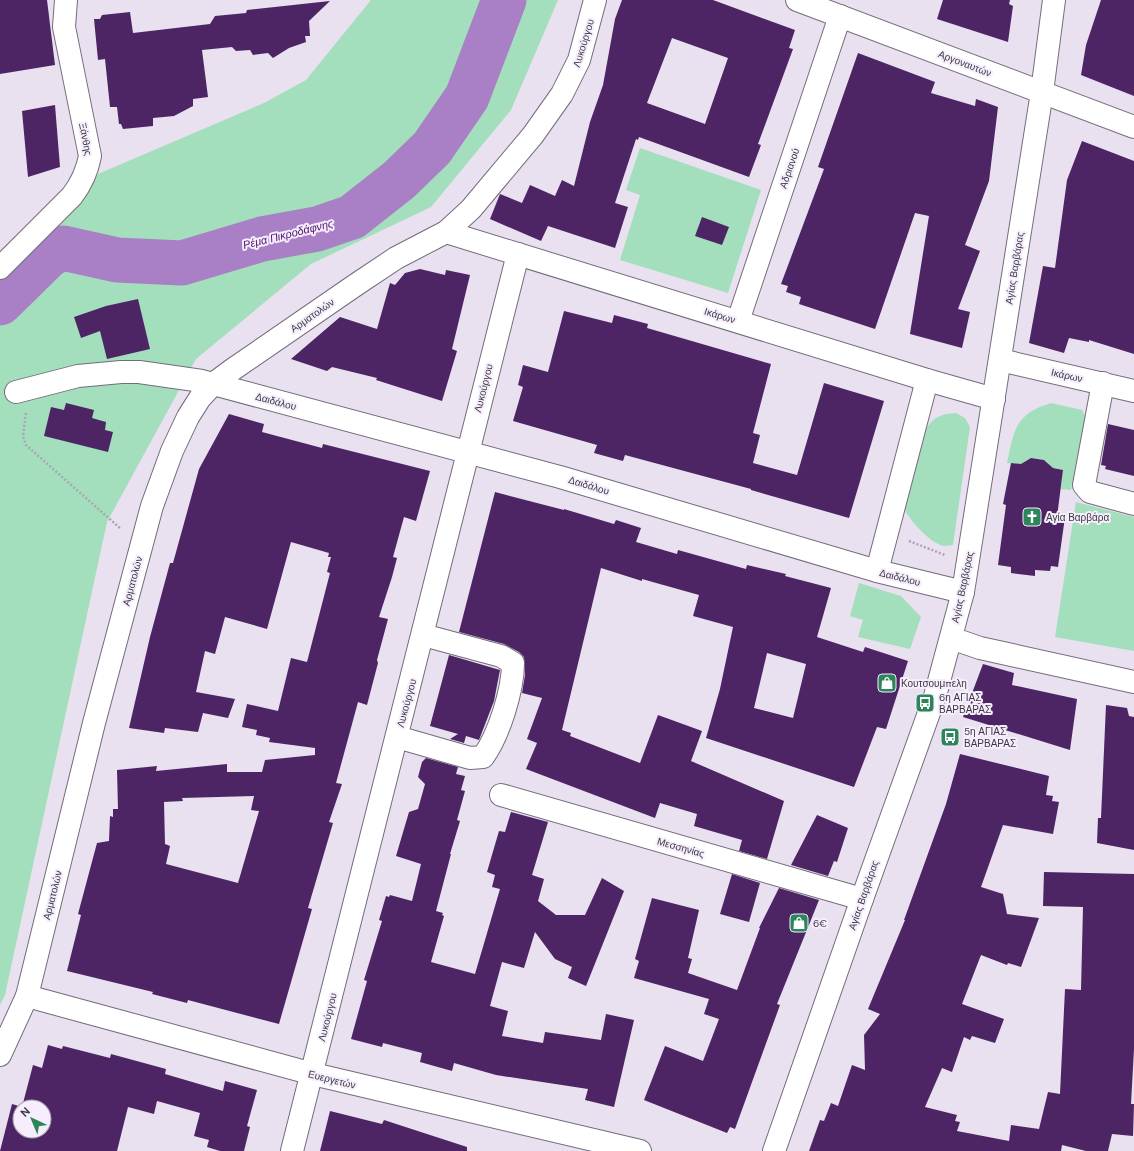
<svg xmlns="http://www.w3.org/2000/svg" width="1134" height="1151" viewBox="0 0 1134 1151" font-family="'DM Sans',sans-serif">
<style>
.green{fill:#a3dfbc}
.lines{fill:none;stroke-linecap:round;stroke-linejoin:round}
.river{stroke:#a97fc6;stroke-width:45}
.building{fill:#4d2565;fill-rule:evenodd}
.minor-casing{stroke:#746c7a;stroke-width:24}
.path{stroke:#aca5b1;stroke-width:2.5;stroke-dasharray:2 2;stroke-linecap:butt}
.minor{stroke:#fff;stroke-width:22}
.labels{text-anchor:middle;stroke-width:4;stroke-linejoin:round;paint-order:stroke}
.street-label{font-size:10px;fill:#3c393f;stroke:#f6edfd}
.poi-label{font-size:10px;fill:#3c393f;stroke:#f6edfd;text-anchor:start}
.water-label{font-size:11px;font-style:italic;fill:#4f166c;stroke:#f6edfd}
</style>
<rect width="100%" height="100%" fill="#e9e0f0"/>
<g class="green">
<polygon points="371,0 558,0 511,110 431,207 311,264 196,359 107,522 5,995 0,1005 0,276 98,174 264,103 306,80"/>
<polygon points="640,148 761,190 728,293 620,260 640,195 626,190"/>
<path d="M 1051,403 L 1082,410 L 1086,418 L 1071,490 L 1061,489 L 1063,470 L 1047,467 L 1048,463 L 1044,460 L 1031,458 L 1027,465 L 1007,463 C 1014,430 1015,414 1051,403 Z"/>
<path d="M 956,413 L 965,418 L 970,427 L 953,545 C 950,545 947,546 944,546 C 931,544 909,520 904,508 L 925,431 C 933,417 940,414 956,413 Z"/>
<polygon points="1076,502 1134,517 1134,651 1055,637"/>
<polygon points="859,583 901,596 921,617 910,649 858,637 863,620 850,616"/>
</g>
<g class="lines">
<polyline class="river" points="0,303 49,255 63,248 117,260 182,263 262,239 317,229 352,217 399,180 432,148 467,97 504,0"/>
</g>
<g class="building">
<polygon points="0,0 47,0 55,65 0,74"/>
<path d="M 622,0 L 713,0 L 795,30 L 789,48 L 793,49 L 758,144 L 761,145 L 749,177 L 639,137 L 638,140 L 636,139 L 615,203 L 628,207 L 615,248 L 548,226 L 541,241 L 490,219 L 500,194 L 522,203 L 530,185 L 555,196 L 562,180 L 574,186 L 590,122 L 603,85 L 615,19 ZM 672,38 L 728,58 L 705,124 L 647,103 Z"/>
<polygon points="943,0 1010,0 1009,4 1013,6 1008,42 937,19"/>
<polygon points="1101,0 1134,0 1134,96 1081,75 1086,45"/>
<polygon points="330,1 309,21 310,36 305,36 306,42 289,48 273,58 268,53 253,55 250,50 236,51 232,47 202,50 208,97 193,99 193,106 174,116 153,118 153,126 123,129 121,124 119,124 117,107 110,107 105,59 98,60 94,19 100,19 102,15 130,12 133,33 210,24 215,16 246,13 247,10"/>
<polygon points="858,53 935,82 931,93 975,106 976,99 998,107 989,181 965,245 980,251 958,309 970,312 962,348 910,334 929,216 915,213 875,329 799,304 801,297 786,292 788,286 781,284 824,169 818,167"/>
<polygon points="55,105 60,167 28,177 22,111"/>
<polygon points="1082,141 1134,161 1134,354 1089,340 1089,342 1069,338 1064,353 1029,343 1043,266 1055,268 1067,180"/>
<polygon points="702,217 729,227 722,245 695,236"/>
<polygon points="420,269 445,275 446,270 470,275 452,349 457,351 442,401 376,380 377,378 332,367 327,371 291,359 340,317 377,329 390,283 395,285 405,273"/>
<polygon points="138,299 150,349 107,359 100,331 81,338 74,317 106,306"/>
<polygon points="564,311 612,323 614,315 648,324 647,328 771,364 753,433 760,435 753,463 797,475 824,383 884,401 849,518 751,490 751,489 625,455 623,461 594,453 597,445 513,421 523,387 518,385 523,365 548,372"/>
<polygon points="66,403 94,410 92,418 106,422 105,430 113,432 108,452 44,436 51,407 64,410"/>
<path d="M 229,414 L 264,424 L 262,432 L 322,448 L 323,444 L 430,471 L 416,521 L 404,517 L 393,557 L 397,558 L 392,577 L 379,617 L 388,619 L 377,660 L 378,663 L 367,705 L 358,702 L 336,783 L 342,784 L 329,822 L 333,823 L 308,908 L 312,909 L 279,1024 L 188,1000 L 187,1003 L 152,994 L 153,992 L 67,971 L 81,915 L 78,914 L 97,843 L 109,841 L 110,816 L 113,817 L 113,809 L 118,809 L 117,770 L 157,766 L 156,771 L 227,764 L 227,772 L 262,772 L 265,760 L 315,755 L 315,748 L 269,742 L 270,738 L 256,735 L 257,730 L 242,727 L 247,704 L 278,711 L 291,658 L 307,662 L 330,573 L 327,572 L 331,557 L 328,557 L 329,553 L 291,542 L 267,629 L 225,617 L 215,654 L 205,651 L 196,692 L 235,699 L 228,718 L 203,713 L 198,732 L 165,728 L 164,733 L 129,728 L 150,637 L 170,563 L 173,563 L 199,469 ZM 254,796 L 251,810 L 259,811 L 238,883 L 166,864 L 170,846 L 165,844 L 164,802 L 183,801 L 182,798 Z"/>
<polygon points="1108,424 1134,430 1134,476 1105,469 1106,466 1101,465"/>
<polygon points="1031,458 1044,460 1053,468 1063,470 1057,517 1065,517 1058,567 1051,566 1050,571 1035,570 1035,576 1011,573 1011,567 998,565 1006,505 1003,504 1011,463 1021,464"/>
<path d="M 495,492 L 564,510 L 564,509 L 614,524 L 616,520 L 641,528 L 636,542 L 677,554 L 678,550 L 746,569 L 747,565 L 786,574 L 785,576 L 831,588 L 817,637 L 863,652 L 865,647 L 908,661 L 886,729 L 877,727 L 854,787 L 706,738 L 720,689 L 733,627 L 693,616 L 699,595 L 642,579 L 642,581 L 601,568 L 562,730 L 571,733 L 570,736 L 640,763 L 658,715 L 702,731 L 691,761 L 784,801 L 767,859 L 739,851 L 742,840 L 694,826 L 697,814 L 660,803 L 655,818 L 526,769 L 537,743 L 527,739 L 542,698 L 522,693 L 525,675 L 524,657 L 519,652 L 504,644 L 459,632 ZM 767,653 L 806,664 L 793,718 L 754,708 Z"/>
<polygon points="449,655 500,670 494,701 479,740 466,736 464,743 450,739 458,734 430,726"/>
<polygon points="983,664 1014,673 1012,685 1077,699 1070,750 963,717"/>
<polygon points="1106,705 1127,708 1129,716 1134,717 1134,850 1097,843 1098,818 1101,818"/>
<polygon points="960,754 1049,776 1046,795 1053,796 1052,801 1059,802 1053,834 1003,825 981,887 1003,894 1007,914 1039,918 1021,967 1008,963 1007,965 981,955 962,1004 1004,1019 995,1043 972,1036 970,1040 964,1037 952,1072 942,1068 925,1107 957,1115 955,1121 960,1122 957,1131 1009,1141 1011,1125 1039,1129 1048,1092 1060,1094 1065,989 1081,990 1083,907 1043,906 1044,872 1134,874 1134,1049 1131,1104 1134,1104 1133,1136 1112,1134 1108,1151 1086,1151 1062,1145 1061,1151 809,1151 820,1120 824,1121 831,1103 838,1106 852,1065 865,1070 864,1035 880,1014 868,1009 905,920 904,920 946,804"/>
<polygon points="426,758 458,767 456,774 465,776 461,790 465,791 457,820 460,821 450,854 451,854 436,911 443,913 442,915 444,916 431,962 475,974 500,889 492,887 495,875 487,872 499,831 505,832 511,812 548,822 532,875 544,879 538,901 556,915 585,915 602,878 624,891 586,986 568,978 572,967 555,959 535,932 524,968 502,962 490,1006 508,1011 502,1036 543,1043 545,1032 601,1040 606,1014 634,1020 614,1107 585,1100 588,1089 496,1075 454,1063 452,1071 420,1062 422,1053 383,1043 382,1047 351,1039 367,981 364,980 382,921 379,920 386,896 389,897 390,895 412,901 421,864 396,856 409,812 418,809 425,784 418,777 422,762"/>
<polygon points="817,815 848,828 837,862 834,861 828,876 791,865"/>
<polygon points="732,874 760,883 749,922 720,914"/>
<polygon points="779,888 819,900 777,1004 780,1005 735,1129 730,1127 727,1133 644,1100 665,1046 703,1061 719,1019 704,1014 709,999 634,978 639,961 635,959 652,898 699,910 688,958 692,959 688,973 737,990 760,928 759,928"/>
<path d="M 48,1045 L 62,1049 L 63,1046 L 110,1058 L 111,1054 L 166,1069 L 165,1074 L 223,1091 L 225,1081 L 257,1090 L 247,1126 L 250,1127 L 244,1151 L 220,1151 L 207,1147 L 209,1140 L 194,1136 L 200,1113 L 157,1101 L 154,1114 L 128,1107 L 117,1151 L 0,1151 L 12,1104 L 22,1107 L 33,1065 L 42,1068 ZM 20,1107 L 44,1107 L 44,1131 L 20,1131 Z"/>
<polygon points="330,1111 382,1124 384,1120 467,1147 467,1151 320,1151"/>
</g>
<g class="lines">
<defs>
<g id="minor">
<polyline points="797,0 1134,127"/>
<polyline points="446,232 927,380 994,399"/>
<path d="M 0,268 L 72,196 C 82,183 87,172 90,156 L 64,27 L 66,0"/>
<polyline points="738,321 840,16"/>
<polyline points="1000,360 1134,391"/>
<polyline points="1103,383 1084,485 1090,492 1134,504"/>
<polyline points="16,392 78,376 121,372 139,372 202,381 560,477 877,571 963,592"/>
<polyline points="877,571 927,380"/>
<polyline points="951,638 980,648 1134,682"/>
<path d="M 397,737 L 470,758 L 483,757 C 499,735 513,690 513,663 L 501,656 L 423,635"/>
<polyline points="501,795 862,899"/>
<polyline points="27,996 313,1074 640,1151"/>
<polyline points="0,1055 27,996 94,723 152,506 172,451 188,417 200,398 213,384 232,370 357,284 396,258 446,232 471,209 533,135 562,94 579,60 595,0"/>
<polyline points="292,1151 518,254"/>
<polyline points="774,1151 862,899 935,696 963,592 1042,92 1054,0"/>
</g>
</defs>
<use href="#minor" class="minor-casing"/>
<g class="path">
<polyline points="26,413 23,436 26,445 121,529"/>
<polyline points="909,541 945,555"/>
</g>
<use href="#minor" class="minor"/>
</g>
<defs>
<symbol id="church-square" viewBox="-11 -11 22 22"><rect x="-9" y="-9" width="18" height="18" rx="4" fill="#2c855b" stroke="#f6edfd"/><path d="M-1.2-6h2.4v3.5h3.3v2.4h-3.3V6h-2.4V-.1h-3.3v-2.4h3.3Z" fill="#fff"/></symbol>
<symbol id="shop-square" viewBox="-11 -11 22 22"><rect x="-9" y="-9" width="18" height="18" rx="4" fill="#2c855b" stroke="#f6edfd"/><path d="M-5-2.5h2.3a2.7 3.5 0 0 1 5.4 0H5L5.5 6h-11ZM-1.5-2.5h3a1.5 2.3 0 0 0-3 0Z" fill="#fff"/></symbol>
<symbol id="bus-square" viewBox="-11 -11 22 22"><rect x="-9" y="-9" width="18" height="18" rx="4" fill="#2c855b" stroke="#f6edfd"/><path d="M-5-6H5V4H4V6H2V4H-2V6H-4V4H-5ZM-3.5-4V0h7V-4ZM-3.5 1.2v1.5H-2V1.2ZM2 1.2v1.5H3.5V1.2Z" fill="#fff"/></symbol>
</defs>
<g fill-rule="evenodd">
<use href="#church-square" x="1021" y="506" width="22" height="22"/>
<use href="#shop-square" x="876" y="672" width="22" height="22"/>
<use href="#bus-square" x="914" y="692" width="22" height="22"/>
<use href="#bus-square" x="939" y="726" width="22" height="22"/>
<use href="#shop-square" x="788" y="912" width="22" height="22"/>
</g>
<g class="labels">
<g class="street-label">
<text transform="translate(583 43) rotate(-73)" y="4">Λυκούργου</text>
<text transform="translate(965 63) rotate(21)" y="4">Αργοναυτών</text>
<text transform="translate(86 139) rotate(79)" y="4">Ξάνθης</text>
<text transform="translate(789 168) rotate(-71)" y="4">Αδριανού</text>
<text transform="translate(1014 268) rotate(-81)" y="4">Αγίας Βαρβάρας</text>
<text transform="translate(312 315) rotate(-35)" y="4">Αρματολών</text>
<text transform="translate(720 315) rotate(17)" y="4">Ικάρων</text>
<text transform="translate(1067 375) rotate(13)" y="4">Ικάρων</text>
<text transform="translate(483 388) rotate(-76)" y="4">Λυκούργου</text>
<text transform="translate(276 401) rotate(15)" y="4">Δαιδάλου</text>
<text transform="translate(589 485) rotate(17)" y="4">Δαιδάλου</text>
<text transform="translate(900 577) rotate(14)" y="4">Δαιδάλου</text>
<text transform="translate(132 581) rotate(-75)" y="4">Αρματολών</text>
<text transform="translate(962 587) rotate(-78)" y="4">Αγίας Βαρβάρας</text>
<text transform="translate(406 703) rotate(-75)" y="4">Λυκούργου</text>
<text transform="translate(681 847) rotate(16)" y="4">Μεσσηνίας</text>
<text transform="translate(52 895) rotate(-76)" y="4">Αρματολών</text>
<text transform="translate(863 895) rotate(-71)" y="4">Αγίας Βαρβάρας</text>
<text transform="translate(327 1017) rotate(-76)" y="4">Λυκούργου</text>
<text transform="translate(332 1079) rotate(14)" y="4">Ευεργετών</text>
</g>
<g class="poi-label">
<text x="1046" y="521">Αγία Βαρβάρα</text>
<text x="901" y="687">Κουτσουμπελη</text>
<text x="939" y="701">6η ΑΓΙΑΣ<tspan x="939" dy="12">ΒΑΡΒΑΡΑΣ</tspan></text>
<text x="964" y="735">5η ΑΓΙΑΣ<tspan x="964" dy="12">ΒΑΡΒΑΡΑΣ</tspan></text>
<text x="813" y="927">6€</text>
</g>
<g class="water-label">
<text transform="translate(288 234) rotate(-14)" y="4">Ρέμα Πικροδάφνης</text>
</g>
</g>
<g transform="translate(32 1119) rotate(316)"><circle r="19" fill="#f6edfd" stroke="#aca5b1"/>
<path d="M0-3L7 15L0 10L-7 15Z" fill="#2c855b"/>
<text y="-6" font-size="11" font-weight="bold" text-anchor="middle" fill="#3c393f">N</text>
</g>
</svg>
